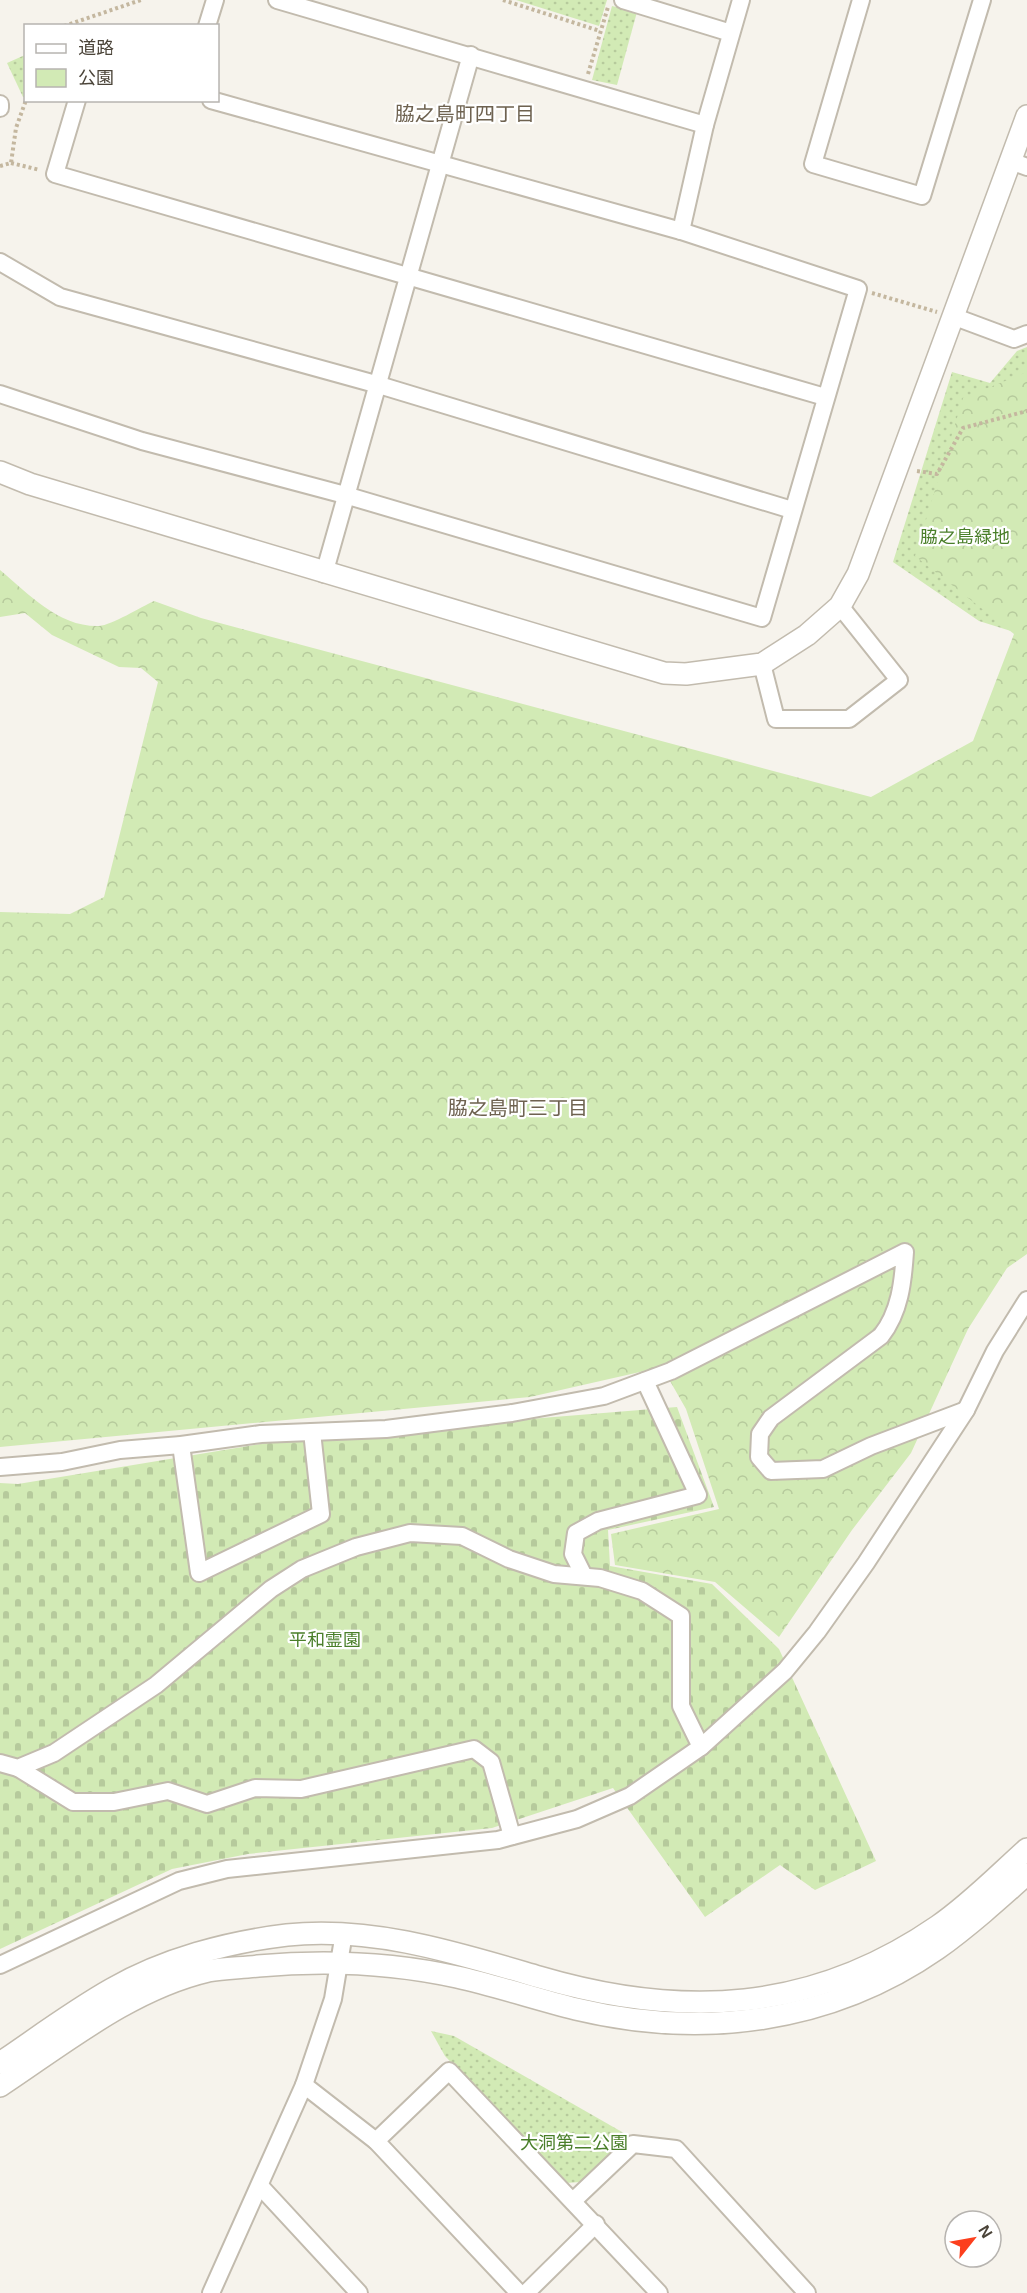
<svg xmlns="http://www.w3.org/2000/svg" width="1027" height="2293" viewBox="0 0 1027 2293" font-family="Helvetica,'Noto Sans JP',sans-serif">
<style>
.green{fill:url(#green-dots)}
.forest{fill:url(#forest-crowns)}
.cemetery{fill:url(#cemetery-stones)}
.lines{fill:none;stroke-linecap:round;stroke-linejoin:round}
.minor-casing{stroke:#c2bbae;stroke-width:20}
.tertiary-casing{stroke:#c2bbae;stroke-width:24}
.path{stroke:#c4b79f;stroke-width:4;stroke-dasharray:3 3;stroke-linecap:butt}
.minor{stroke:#fff;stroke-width:16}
.tertiary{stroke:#fff;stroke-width:21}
.labels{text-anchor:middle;stroke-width:4.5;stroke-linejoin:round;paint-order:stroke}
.park-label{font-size:18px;fill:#4a7f2a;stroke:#fff}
.neighbourhood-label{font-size:20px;fill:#6e6250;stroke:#fff}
</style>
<defs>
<pattern id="green-dots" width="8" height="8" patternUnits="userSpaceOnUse" patternTransform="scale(1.5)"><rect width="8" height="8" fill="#d2eab5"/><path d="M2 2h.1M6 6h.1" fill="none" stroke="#b6ca9c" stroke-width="1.8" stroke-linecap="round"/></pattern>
<pattern id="forest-crowns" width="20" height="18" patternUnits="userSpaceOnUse" patternTransform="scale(1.5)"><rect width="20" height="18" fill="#d2eab5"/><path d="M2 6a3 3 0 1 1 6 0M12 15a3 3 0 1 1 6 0" fill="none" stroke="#b6ca9c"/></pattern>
<pattern id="cemetery-stones" width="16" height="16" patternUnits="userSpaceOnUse" patternTransform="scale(1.5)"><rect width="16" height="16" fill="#d2eab5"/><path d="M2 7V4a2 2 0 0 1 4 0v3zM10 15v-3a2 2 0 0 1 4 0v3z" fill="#b6ca9c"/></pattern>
</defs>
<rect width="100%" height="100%" fill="#f6f3ec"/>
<g class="green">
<polygon points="516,0 607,0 599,26"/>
<polygon points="612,6 637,12 617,85 592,80"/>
<polygon points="25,55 25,97 23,97 7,63"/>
<polygon points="1027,347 1027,636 979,621 893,562 952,372 990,383 1017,351"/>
<polygon points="431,2031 454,2036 629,2136 581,2182 566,2183 445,2056"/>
</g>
<path class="forest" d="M 1027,372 L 1027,1254 L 1007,1268 L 968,1329 L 911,1453 L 852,1530 L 779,1637 L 715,1582 L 615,1565 L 611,1534 L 719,1509 L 686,1409 L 662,1367 L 530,1397 L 0,1447 L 0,912 L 70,914 L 104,897 L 158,682 L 141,668 L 119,667 L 52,635 L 25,613 L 0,617 L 0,570 C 29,594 58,627 99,626 C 112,625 141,607 154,601 L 201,618 L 871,797 L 973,741 L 1014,634 L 915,556 L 963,398 Z"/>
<polygon class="cemetery" points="677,1407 714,1507 608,1530 610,1566 712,1584 779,1649 876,1861 815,1890 780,1865 705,1917 613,1788 492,1828 248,1854 172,1869 0,1949 0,1483 18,1484 297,1438"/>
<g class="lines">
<defs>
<g id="minor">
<polyline points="277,0 705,125"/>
<polyline points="623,0 731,33"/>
<polyline points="861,0 813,164 922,196 982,0"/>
<polyline points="207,26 215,0"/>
<polyline points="77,100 55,174 825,397"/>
<polyline points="0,104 0,108"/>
<polyline points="1011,161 1027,167"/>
<polyline points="681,231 705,125 741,0"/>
<polyline points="0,262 60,297 379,385 792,510"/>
<polyline points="955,317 1014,339 1027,334"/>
<polyline points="0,394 142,441 345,495 762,618 858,289 681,231 211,100"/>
<polyline points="324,574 471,55"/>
<polyline points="762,664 776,719 849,719 899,680 840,606"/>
<polyline points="181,1445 199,1573 321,1514 312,1432"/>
<path d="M 0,1467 L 62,1462 L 120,1450 L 181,1445 L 261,1434 L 386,1429 L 512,1413 L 604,1396 L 671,1371 L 905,1252 C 903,1282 900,1312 881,1336 L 771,1418 L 760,1434 L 759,1457 L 771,1471 L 823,1469 L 871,1446 L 966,1410"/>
<polyline points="584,1576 573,1554 576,1533 598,1521 698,1495 645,1381"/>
<polyline points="0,1763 18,1768 54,1753 156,1685 271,1589 302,1569 356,1547 410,1533 462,1536 509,1559 554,1574 600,1578 642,1591 681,1616 681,1706 701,1747"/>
<polyline points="18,1768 73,1802 114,1802 168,1791 207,1804 255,1788 301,1789 474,1749 491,1762 512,1836"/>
<polyline points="0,1965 179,1881 227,1869 498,1840 577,1819 630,1796 701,1747 785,1671 817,1632 866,1563 966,1410 995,1351 1027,1300"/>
<polyline points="304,2085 376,2141 519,2293"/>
<polyline points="376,2141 449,2071 659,2293"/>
<polyline points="260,2186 359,2293"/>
<polyline points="574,2200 633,2144 676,2149 807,2293"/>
<polyline points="211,2293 304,2085 333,1999 344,1933"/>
<polyline points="526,2293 596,2224"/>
</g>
<g id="tertiary">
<polyline points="0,472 30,484 664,673 686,674 762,664 807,635 840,606 858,574 1027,116"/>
<path d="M 0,2063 C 37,2038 73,2011 112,1989 C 164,1959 228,1942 287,1935 C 373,1926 457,1953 539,1977 C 682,2019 812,2013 938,1926 C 970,1904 998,1875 1027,1849"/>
<path d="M 0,2086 C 65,2043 131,1989 208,1971 C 224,1968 242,1968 258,1966 C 324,1960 393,1963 457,1977 C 497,1986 536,1999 576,2009 C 701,2039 829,2024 937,1949 C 969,1926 998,1900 1027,1874"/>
</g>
</defs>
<use href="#minor" class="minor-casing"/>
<use href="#tertiary" class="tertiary-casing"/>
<g class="path">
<polyline points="503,0 600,31"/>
<polyline points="64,26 141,0"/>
<polyline points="588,74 608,7"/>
<polyline points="11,163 40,170"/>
<polyline points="0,166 11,163 16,128 26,100"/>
<polyline points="872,293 937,312"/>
<polyline points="917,471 937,474 963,428 1027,411"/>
</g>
<use href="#minor" class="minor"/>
<use href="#tertiary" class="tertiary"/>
</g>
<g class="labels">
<g class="park-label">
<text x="965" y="543">脇之島緑地</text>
<text x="325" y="1646">平和霊園</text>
<text x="574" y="2149">大洞第二公園</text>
</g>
<g class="neighbourhood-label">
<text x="465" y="121">脇之島町四丁目</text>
<text x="518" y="1115">脇之島町三丁目</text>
</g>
</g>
<rect x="24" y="24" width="195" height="78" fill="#ffffff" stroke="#b7b4b0" stroke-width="1.5"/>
<rect x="36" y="44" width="30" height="9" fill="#ffffff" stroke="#b7b4b0" stroke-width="1.5"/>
<text x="78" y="54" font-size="18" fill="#4b4439">道路</text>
<rect x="36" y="69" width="30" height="18" fill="#d2eab5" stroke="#b7b4b0" stroke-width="1.5"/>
<text x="78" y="84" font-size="18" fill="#4b4439">公園</text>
<g transform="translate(973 2239) rotate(59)"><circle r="28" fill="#ffffff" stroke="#b7b4b0" stroke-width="1.5"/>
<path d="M0-4.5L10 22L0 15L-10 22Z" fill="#fc3f1d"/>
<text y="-9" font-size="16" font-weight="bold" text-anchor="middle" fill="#4b4439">N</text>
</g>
</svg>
